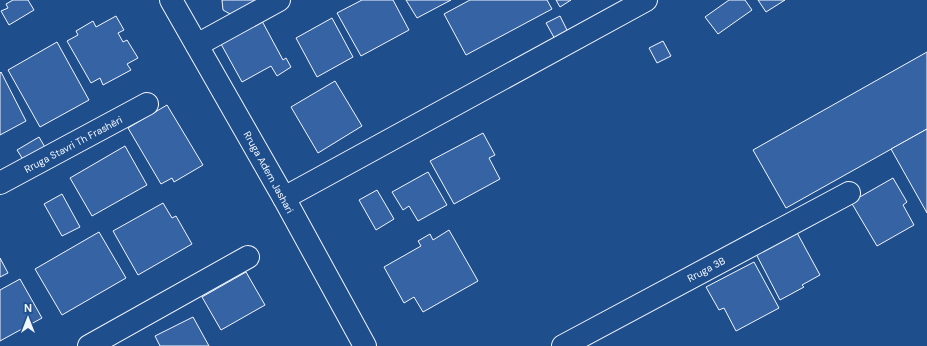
<svg xmlns="http://www.w3.org/2000/svg" width="927" height="346" viewBox="0 0 927 346" font-family="'DM Sans',sans-serif">
<style>
.building{fill:#3563a3;stroke:#f2f6ff}
.lines{fill:none;stroke-linecap:round;stroke-linejoin:round}
.street-casing{stroke:#f2f6ff;stroke-width:24}
.secondary-casing{stroke:#f2f6ff;stroke-width:24}
.street{stroke:#1f4e8c;stroke-width:22}
.secondary{stroke:#1f4e8c;stroke-width:22}
.labels{text-anchor:middle;stroke-width:3;stroke-linejoin:round;paint-order:stroke}
.street-label{font-size:10px;fill:#f2f6ff;stroke:#1f4e8c}
</style>
<rect width="100%" height="100%" fill="#1f4e8c"/>
<g class="building">
<polygon points="13,0 28,0 34,10 9,25 1,11 8,8 6,4"/>
<polygon points="222,0 258,0 232,15 223,10"/>
<polygon points="362,0 393,0 409,30 361,56 337,13"/>
<polygon points="406,0 451,0 417,18"/>
<polygon points="470,0 547,0 552,9 466,55 444,14"/>
<polygon points="556,0 571,0 560,7"/>
<polygon points="729,0 745,0 752,10 718,34 705,17"/>
<polygon points="758,0 785,0 766,12"/>
<polygon points="116,16 124,30 118,33 123,42 127,40 138,58 127,64 131,70 103,85 100,78 91,83 67,41 78,35 76,31 93,21 96,27"/>
<polygon points="560,16 569,34 556,41 546,23"/>
<polygon points="332,18 353,57 317,77 296,38"/>
<polygon points="262,21 283,60 286,58 291,67 277,76 271,66 242,82 221,44"/>
<polygon points="663,41 671,56 657,63 649,48"/>
<polygon points="57,42 89,100 40,127 8,70"/>
<polygon points="927,52 927,129 786,208 753,150"/>
<polygon points="1,72 26,121 0,135 0,73"/>
<polygon points="335,81 362,126 318,153 291,107"/>
<polygon points="167,105 203,165 174,182 172,178 161,184 128,128"/>
<polygon points="927,129 927,213 891,149"/>
<polygon points="483,133 495,155 489,158 500,179 454,204 430,161"/>
<polygon points="39,137 46,149 24,161 17,150"/>
<polygon points="125,146 147,185 92,216 70,178"/>
<polygon points="428,172 447,205 418,221 409,206 403,210 392,192"/>
<polygon points="893,178 907,202 903,205 914,225 877,246 851,202"/>
<polygon points="377,190 394,219 376,230 359,200"/>
<polygon points="62,194 80,227 62,236 44,204"/>
<polygon points="163,203 172,218 176,216 192,244 138,275 113,231"/>
<polygon points="795,229 820,275 802,285 804,287 780,300 754,250"/>
<polygon points="449,230 478,281 423,312 414,297 404,303 384,267 421,246 418,241 430,234 433,240"/>
<polygon points="99,232 126,278 62,315 35,269"/>
<polygon points="0,258 8,273 0,277"/>
<polygon points="754,262 779,308 736,331 724,308 719,310 706,287"/>
<polygon points="246,272 265,305 221,330 202,297"/>
<polygon points="20,279 42,318 0,341 0,290"/>
<polygon points="193,317 209,346 160,346 155,336"/>
</g>
<g class="lines">
<defs>
<g id="street">
<polyline points="197,45 279,0"/>
<polyline points="0,183 147,104"/>
<polyline points="284,198 646,0"/>
<polyline points="89,346 248,257"/>
<polyline points="563,346 849,193"/>
</g>
<polyline id="secondary" points="171,0 284,198 365,346"/>
</defs>
<use href="#street" class="street-casing"/>
<use href="#secondary" class="secondary-casing"/>
<use href="#street" class="street"/>
<use href="#secondary" class="secondary"/>
</g>
<g class="labels">
<g class="street-label">
<text transform="translate(73 144) rotate(-28)" y="4">Rruga Stavri Th Frashëri</text>
<text transform="translate(269 172) rotate(61)" y="4">Rruga Adem Jashari</text>
<text transform="translate(706 269) rotate(-28)" y="4">Rruga 3B</text>
</g>
</g>
<g transform="translate(28 318)" stroke="#1f4e8c" stroke-width="3" paint-order="stroke">
<path d="M0-3L7 15L0 10L-7 15Z" fill="#f2f6ff"/>
<text y="-6" font-size="11" font-weight="bold" text-anchor="middle" fill="#f2f6ff">N</text>
</g>
</svg>
